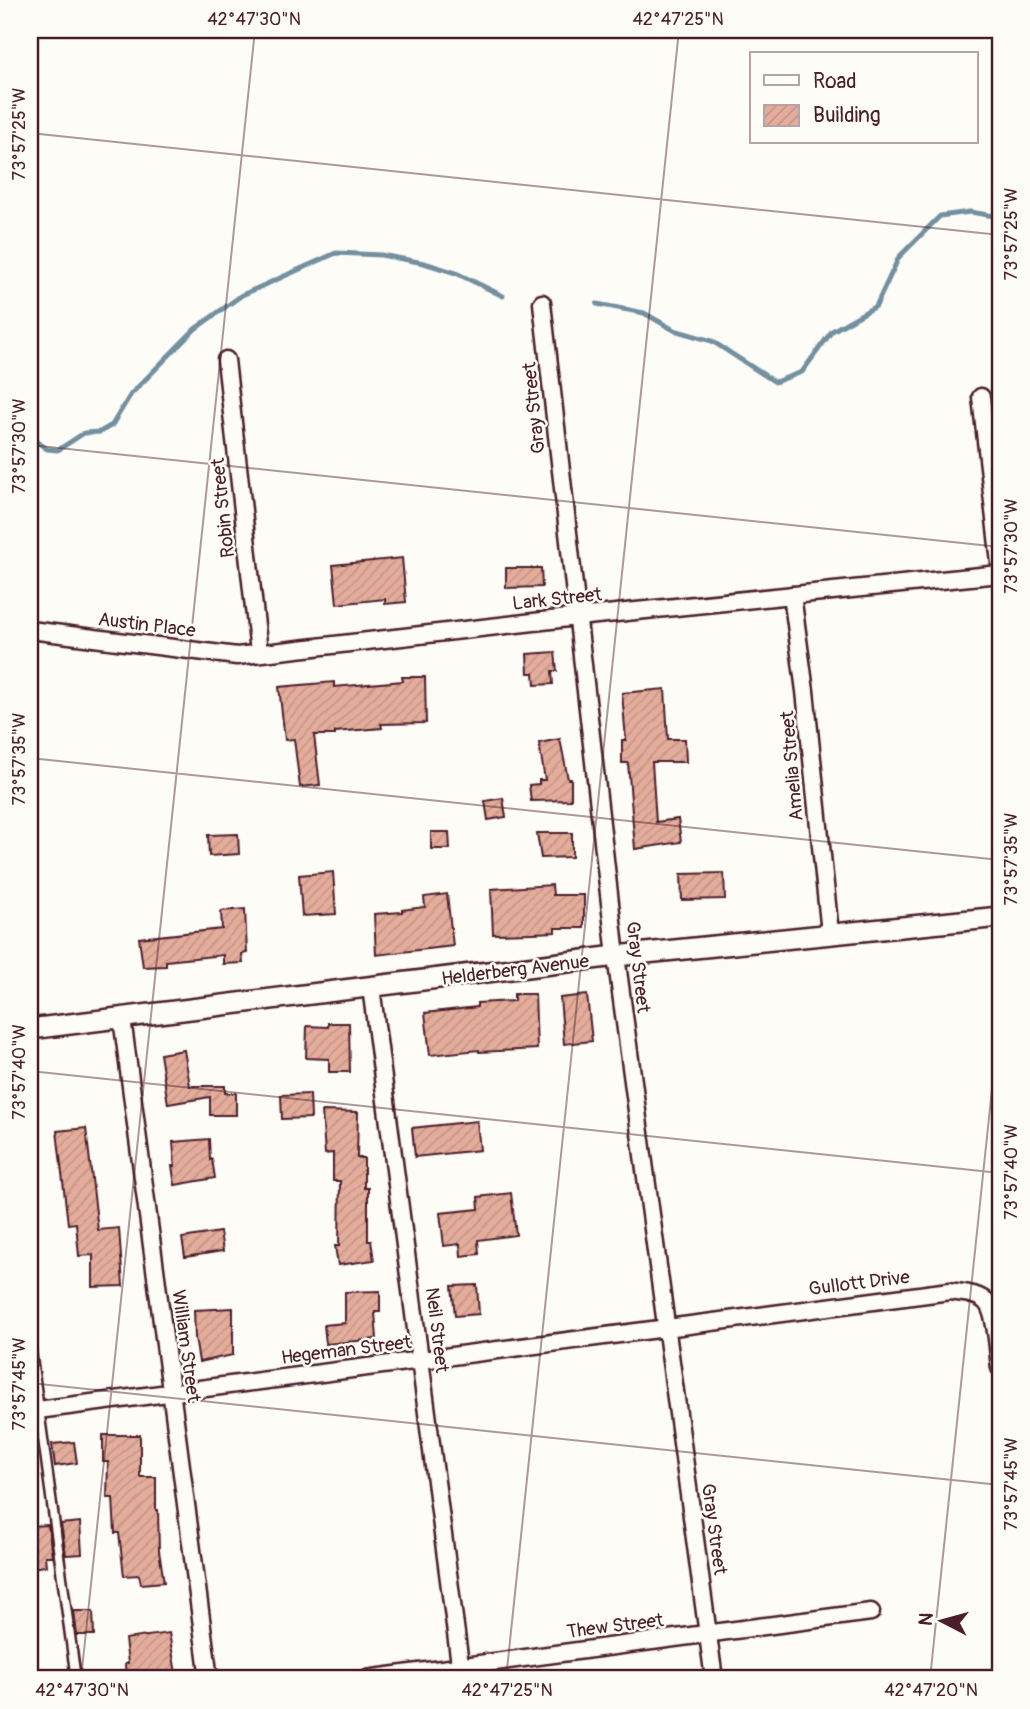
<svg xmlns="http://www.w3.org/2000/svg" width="1030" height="1709" viewBox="0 0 1030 1709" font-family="Pangolin,sans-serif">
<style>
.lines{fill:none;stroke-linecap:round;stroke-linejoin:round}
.stream{stroke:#72909f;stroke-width:5}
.building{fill:url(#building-hatch);stroke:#4a1f2b;stroke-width:2}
.service-casing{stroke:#4a1f2b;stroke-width:13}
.minor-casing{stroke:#4a1f2b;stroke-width:21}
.tertiary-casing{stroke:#4a1f2b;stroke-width:24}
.service{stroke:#fdfcf7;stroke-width:8}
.minor{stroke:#fdfcf7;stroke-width:16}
.tertiary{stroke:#fdfcf7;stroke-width:19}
.ticks{fill:none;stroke:#4a1f2b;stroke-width:2;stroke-opacity:0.45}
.labels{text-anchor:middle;stroke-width:5;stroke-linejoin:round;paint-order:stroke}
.street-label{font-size:19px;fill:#4a1f2b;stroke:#fdfcf7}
.neatline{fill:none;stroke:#4a1f2b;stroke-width:2.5}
.ticks-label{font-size:18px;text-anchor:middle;fill:#4a1f2b}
</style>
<defs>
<pattern id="building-hatch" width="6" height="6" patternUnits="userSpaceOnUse" patternTransform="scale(1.75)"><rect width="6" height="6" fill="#e4ad9b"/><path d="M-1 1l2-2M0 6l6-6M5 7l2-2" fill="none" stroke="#c59486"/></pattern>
</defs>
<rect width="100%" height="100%" fill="#fdfcf7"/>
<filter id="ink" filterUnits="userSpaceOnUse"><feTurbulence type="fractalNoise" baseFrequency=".0143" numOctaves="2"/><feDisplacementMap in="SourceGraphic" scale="14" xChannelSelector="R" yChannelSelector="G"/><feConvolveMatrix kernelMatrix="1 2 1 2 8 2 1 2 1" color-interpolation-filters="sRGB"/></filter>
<g filter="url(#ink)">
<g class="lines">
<g class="stream">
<polyline points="597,304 644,313 674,330 712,341 775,382 802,372 832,331 876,306 899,257 940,216 970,212 1000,217"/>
<polyline points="30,431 33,439 47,449 58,450 84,433 100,432 112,425 131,394 195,329 242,295 336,253 381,255 424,263 456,273 503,296"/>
</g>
</g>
<g class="building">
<polygon points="402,558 406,602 385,604 385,599 337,604 333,565"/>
<polygon points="506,568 541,568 542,587 506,588"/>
<polygon points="555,652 557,671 552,671 553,684 535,685 534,673 528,673 527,654"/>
<polygon points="402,677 425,677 426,723 381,724 382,728 335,732 335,735 314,735 320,785 300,787 294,739 285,740 279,687 334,682 334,687 403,681"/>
<polygon points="665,689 668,739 685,739 686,762 652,762 656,822 678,819 681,842 635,849 628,763 622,763 622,740 626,740 622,693"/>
<polygon points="560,739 568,779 571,779 571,800 531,801 529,785 539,784 539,780 545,780 539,743"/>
<polygon points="503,798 506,817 488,820 485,801"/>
<polygon points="431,832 449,832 450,849 431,849"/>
<polygon points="537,833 572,833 572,857 541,858"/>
<polygon points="238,834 239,854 209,856 208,835"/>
<polygon points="333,872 336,914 302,916 299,875"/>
<polygon points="724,873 725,899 682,900 681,874"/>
<polygon points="552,885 553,895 584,895 584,928 555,928 555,932 533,933 493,934 491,889"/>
<polygon points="447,894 453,946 376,955 374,914 402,912 402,910 425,907 424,897"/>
<polygon points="245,909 247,953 242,954 243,963 223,964 223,955 166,961 166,966 143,967 139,938 222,929 221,911"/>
<polygon points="514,994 535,994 537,1049 479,1052 479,1050 430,1055 425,1013 477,1007 477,1003 514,1001"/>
<polygon points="587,995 592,1041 564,1044 560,998"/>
<polygon points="328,1023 349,1023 350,1072 329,1072 329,1059 306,1058 307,1026 328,1027"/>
<polygon points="184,1050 190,1086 225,1086 225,1093 236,1093 236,1115 210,1115 210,1097 168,1104 160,1054"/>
<polygon points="310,1094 311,1118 282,1119 281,1095"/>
<polygon points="322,1111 358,1112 357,1158 364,1158 364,1188 368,1188 368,1241 371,1241 374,1260 338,1265 335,1246 339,1246 340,1181 333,1181 333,1153 325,1154"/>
<polygon points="477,1121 480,1150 415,1157 412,1128"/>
<polygon points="86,1128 98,1230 119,1228 123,1286 93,1287 93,1255 79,1256 76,1223 68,1224 57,1131"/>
<polygon points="209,1139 210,1160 212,1159 215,1178 175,1185 172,1166 175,1166 173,1142"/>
<polygon points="511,1193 516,1235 478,1240 479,1254 461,1256 460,1244 444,1246 440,1213 479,1209 478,1197"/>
<polygon points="220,1232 223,1251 185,1257 182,1238"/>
<polygon points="477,1285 479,1314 455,1316 452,1286"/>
<polygon points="380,1291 380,1312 375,1312 377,1339 326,1344 324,1325 345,1323 345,1292"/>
<polygon points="233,1308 233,1355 199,1362 195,1338 194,1310"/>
<polygon points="103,1435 140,1435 140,1477 156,1477 156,1510 158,1510 159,1551 164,1582 141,1584 139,1575 124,1576 119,1533 115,1533 113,1498 107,1498 108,1462 103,1462"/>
<polygon points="74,1442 77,1463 55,1466 52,1444"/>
<polygon points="80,1522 82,1554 66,1555 61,1524"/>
<polygon points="48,1525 52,1556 45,1556 46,1566 30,1568 30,1526"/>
<polygon points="74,1611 93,1611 94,1635 77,1635"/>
<polygon points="169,1633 177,1679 126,1679 125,1664 128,1663 125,1639"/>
</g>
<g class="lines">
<defs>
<polyline id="service" points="30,1344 76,1679"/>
<g id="minor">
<polyline points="542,303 616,956 714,1679"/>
<polyline points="226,360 259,652"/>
<polyline points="981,397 1000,563"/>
<polyline points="792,595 805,691 830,933"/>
<polyline points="30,630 237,656 577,617 1000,574"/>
<polyline points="371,987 462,1679"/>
<polyline points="122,1018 209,1679"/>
<path d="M 30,1411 L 950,1291 C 961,1293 979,1293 987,1303 C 997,1315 998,1352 1000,1368"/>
<polyline points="366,1679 871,1612"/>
</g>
<polyline id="tertiary" points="30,1029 616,956 1000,917"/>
</defs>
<use href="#service" class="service-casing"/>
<use href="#minor" class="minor-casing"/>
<use href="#tertiary" class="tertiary-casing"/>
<use href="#service" class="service"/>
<use href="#minor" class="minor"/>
<use href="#tertiary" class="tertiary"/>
</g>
</g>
<path class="ticks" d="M 30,133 L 1000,235M 30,445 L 1000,547M 30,758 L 1000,860M 30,1071 L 1000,1173M 30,1383 L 1000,1485M 81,1679 L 255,30M 506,1679 L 679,30M 930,1679 L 1000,1013"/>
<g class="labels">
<g class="street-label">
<text transform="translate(533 408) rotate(-96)" y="7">Gray Street</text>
<text transform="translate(222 508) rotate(-96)" y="7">Robin Street</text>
<text transform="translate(557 598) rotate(-6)" y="7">Lark Street</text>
<text transform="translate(147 624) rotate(7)" y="7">Austin Place</text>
<text transform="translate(791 766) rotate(-95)" y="7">Amelia Street</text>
<text transform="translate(639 967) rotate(83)" y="7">Gray Street</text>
<text transform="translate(515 969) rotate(-7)" y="7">Helderberg Avenue</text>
<text transform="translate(859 1282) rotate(-7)" y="7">Gullott Drive</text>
<text transform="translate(438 1330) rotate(83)" y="7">Neil Street</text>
<text transform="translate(187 1346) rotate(82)" y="7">William Street</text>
<text transform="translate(346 1349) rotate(-7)" y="7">Hegeman Street</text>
<text transform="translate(715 1529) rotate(82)" y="7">Gray Street</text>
<text transform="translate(615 1625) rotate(-7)" y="7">Thew Street</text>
</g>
</g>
<rect width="1030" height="1709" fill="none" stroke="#fdfcf7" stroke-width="77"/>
<rect x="750" y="52" width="228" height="91" fill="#fdfcf7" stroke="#b5a4a5" stroke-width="2"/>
<rect x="764" y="75" width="35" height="10" fill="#fdfcf7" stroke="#b5a4a5" stroke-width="2"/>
<text x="813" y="88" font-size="21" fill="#4a1f2b">Road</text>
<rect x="764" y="105" width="35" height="21" fill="url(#building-hatch)" stroke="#b5a4a5" stroke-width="2"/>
<text x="813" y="122" font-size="21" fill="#4a1f2b">Building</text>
<g transform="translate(942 1621) rotate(276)" stroke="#fdfcf7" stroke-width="5" paint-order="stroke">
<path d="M0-5L12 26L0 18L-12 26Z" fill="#4a1f2b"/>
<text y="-10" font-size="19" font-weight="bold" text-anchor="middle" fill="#4a1f2b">N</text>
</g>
<rect x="38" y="38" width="954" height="1632" class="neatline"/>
<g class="ticks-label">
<text x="254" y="25">42°47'30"N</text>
<text x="678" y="25">42°47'25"N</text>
<text transform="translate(19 134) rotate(-90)" y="6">73°57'25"W</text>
<text transform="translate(1011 234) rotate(-90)" y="6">73°57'25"W</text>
<text transform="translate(19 446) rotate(-90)" y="6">73°57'30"W</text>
<text transform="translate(1011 546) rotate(-90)" y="6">73°57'30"W</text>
<text transform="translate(19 759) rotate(-90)" y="6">73°57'35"W</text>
<text transform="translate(1011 859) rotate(-90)" y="6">73°57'35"W</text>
<text transform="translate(19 1072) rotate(-90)" y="6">73°57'40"W</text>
<text transform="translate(1011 1172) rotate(-90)" y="6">73°57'40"W</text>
<text transform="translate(19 1384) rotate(-90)" y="6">73°57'45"W</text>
<text transform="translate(1011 1484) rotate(-90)" y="6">73°57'45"W</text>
<text x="82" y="1696">42°47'30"N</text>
<text x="507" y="1696">42°47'25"N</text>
<text x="931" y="1696">42°47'20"N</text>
</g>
</svg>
